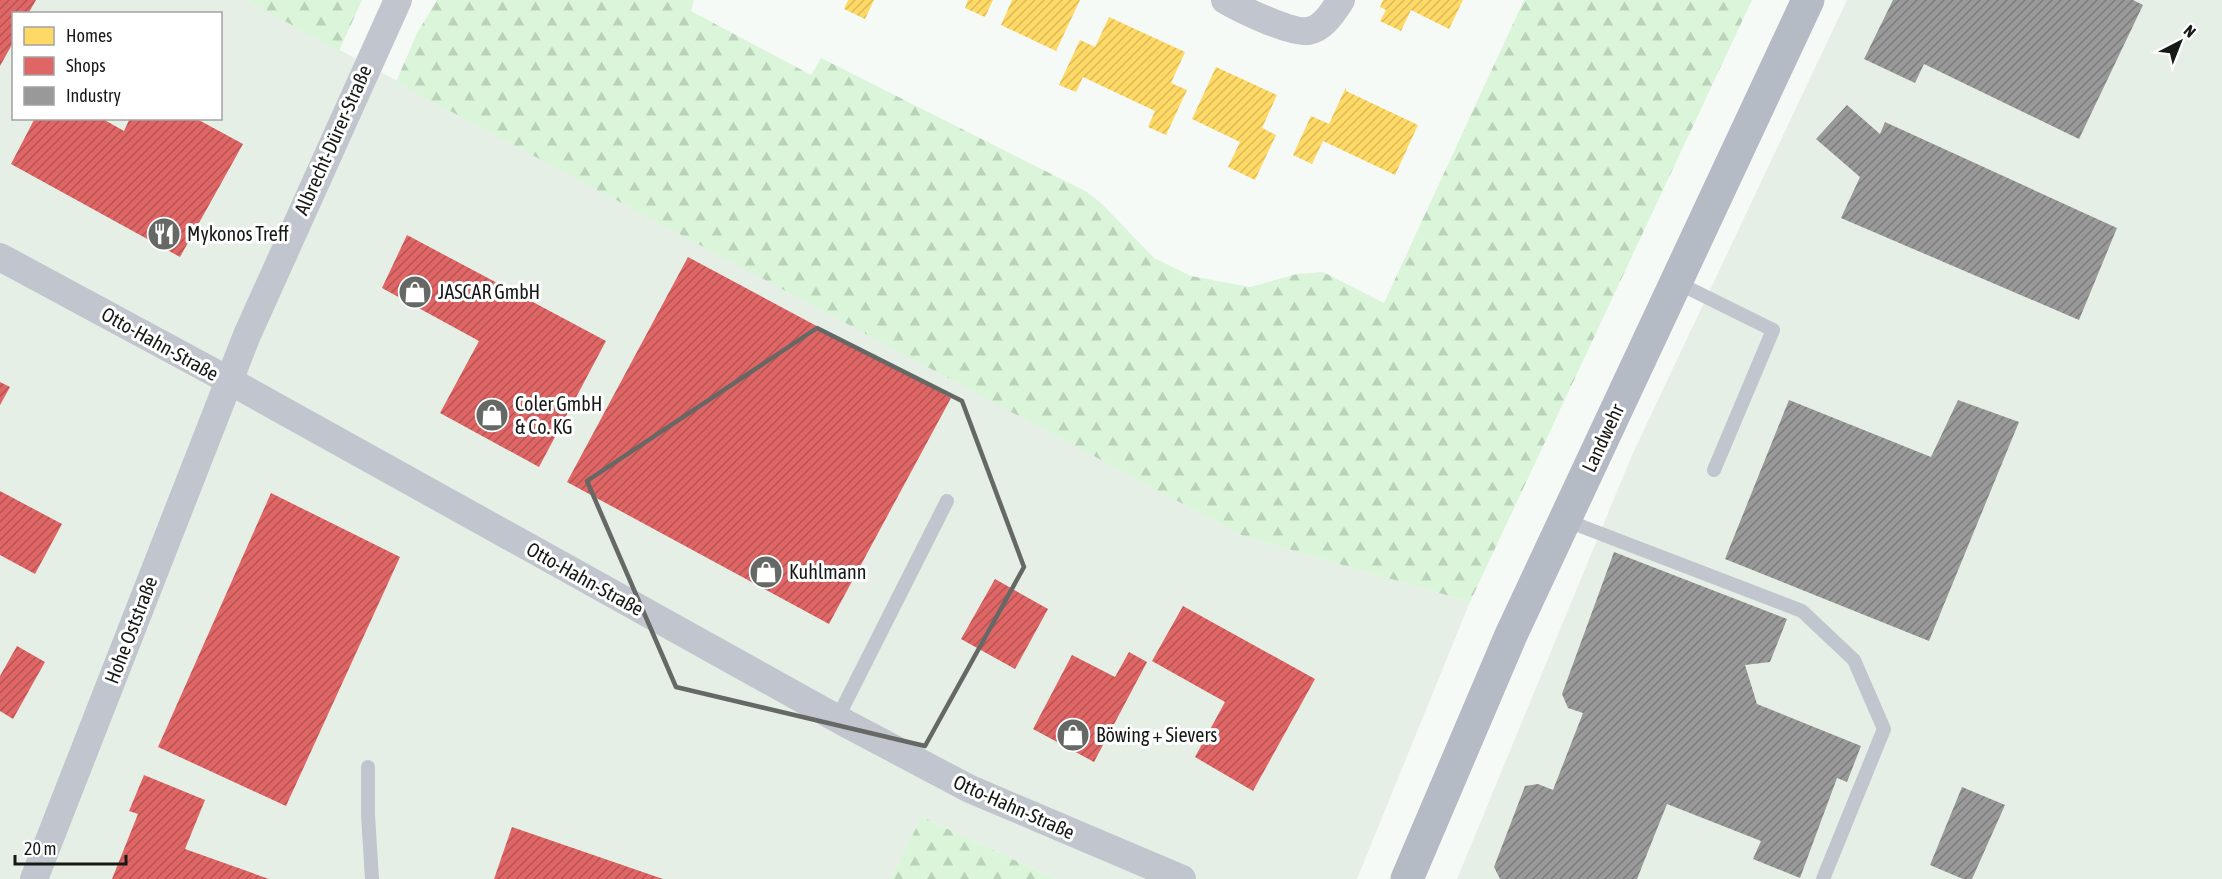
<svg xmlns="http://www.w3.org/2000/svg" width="2222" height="879" viewBox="0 0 2222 879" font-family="'Asap Condensed',sans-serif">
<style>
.built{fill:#e6efe6;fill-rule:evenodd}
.forest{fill:url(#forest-firs)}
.homes{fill:url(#homes-hatch)}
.shops{fill:url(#shops-hatch)}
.industry{fill:url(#industry-hatch)}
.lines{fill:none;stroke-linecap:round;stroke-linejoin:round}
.service{stroke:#c0c5ce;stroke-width:14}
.minor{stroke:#c0c5ce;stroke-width:28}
.secondary{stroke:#b5bbc5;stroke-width:33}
.marked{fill:none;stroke:#656865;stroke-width:4.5;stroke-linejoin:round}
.labels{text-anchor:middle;stroke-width:6;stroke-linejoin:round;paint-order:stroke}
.street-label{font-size:20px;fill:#171917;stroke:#fff}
.poi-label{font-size:20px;fill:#171917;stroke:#fff;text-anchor:start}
</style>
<defs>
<pattern id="forest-firs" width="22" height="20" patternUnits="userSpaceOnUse" patternTransform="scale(1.5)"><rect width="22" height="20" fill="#daf5d9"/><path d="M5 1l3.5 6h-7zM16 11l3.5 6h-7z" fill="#bad1ba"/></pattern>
<pattern id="homes-hatch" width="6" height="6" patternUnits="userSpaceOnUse" patternTransform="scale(1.5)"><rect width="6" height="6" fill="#ffd966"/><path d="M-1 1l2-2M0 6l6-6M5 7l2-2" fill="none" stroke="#daba58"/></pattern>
<pattern id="shops-hatch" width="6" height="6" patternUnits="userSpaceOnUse" patternTransform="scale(1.5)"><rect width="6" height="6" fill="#e06666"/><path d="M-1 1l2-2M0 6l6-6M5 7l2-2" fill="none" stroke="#b55353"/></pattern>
<pattern id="industry-hatch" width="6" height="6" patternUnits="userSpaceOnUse" patternTransform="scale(1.5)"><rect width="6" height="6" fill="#999"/><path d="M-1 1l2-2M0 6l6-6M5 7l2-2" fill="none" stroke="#7c7c7c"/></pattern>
</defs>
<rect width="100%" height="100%" fill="#f6faf6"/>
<g class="built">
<path d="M 0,0 L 247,0 L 1243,536 L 1470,602 L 1357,879 L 1055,879 L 922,817 L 891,879 L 0,879 ZM 14,14 L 220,14 L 220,118 L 14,118 Z"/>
<polygon points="1847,0 2222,0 2222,879 1457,879 1632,455"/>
</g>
<g class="forest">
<polygon points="247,0 362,0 339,51"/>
<polygon points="437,0 694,0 691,11 811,75 821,58 1087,192 1101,203 1154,258 1191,276 1250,287 1297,274 1323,272 1384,303 1524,0 1752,0 1470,602 1243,536 396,82 417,33"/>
<polygon points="922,816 922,817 1055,879 891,879"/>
</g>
<g class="homes">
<polygon points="848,0 874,0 865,19 844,9"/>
<polygon points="968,0 993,0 985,17 965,8"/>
<polygon points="1012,0 1080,0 1056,51 1001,25"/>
<polygon points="1383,0 1463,0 1449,29 1411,10 1401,31 1380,21 1386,10 1380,7"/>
<polygon points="1109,17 1185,52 1171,83 1187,90 1166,135 1148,127 1155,111 1083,77 1076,92 1059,85 1080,40 1095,47"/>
<polygon points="1216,67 1277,95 1262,128 1276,135 1255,180 1228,167 1240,142 1192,119"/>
<polygon points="1346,87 1346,91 1418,125 1395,175 1323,141 1312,164 1293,155 1311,116 1329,124"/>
</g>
<g class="shops">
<polygon points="0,0 36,0 28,14 14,14 14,41 0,66"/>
<polygon points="35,118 101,118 124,131 130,118 195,118 243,144 180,257 11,164"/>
<polygon points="407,235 606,341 539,467 440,413 479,341 382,288"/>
<polygon points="688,257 951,398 829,624 567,482"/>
<polygon points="0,382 10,387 0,405"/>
<polygon points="0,491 62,524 35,574 0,555"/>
<polygon points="271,493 400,557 286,806 158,747"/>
<polygon points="995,579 1048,609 1015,669 961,639"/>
<polygon points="1183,606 1315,679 1253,791 1195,757 1225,702 1152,661"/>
<polygon points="17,646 45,662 13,719 0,711 0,676"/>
<polygon points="1129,652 1147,662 1094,762 1033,729 1072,655 1115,677"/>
<polygon points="144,775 205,800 185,849 269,879 112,879 138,814 129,811"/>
<polygon points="512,827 663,879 494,879"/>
</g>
<g class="industry">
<polygon points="1893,0 2133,0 2143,5 2079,139 1924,64 1915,83 1864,59"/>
<polygon points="1847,105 1880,134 1885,122 2117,228 2079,320 1841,218 1860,177 1816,139"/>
<polygon points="1789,400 1931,457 1958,400 2019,422 1929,641 1725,559"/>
<polygon points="1614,552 1787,619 1770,662 1745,665 1757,704 1861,746 1847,782 1837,778 1800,878 1753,859 1761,841 1667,804 1637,879 1500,879 1494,867 1525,786 1538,784 1553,790 1583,713 1568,708 1562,694"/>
<polygon points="1962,787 2005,805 1972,879 1963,879 1930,865"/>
</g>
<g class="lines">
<g class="service">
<polyline points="1676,282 1773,330 1714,470"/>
<polyline points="1565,520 1802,611 1854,660 1884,729 1823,879"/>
<polyline points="837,719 947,501"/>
<polyline points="368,767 368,815 372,879"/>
</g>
<g class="minor">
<path d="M 1225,0 C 1240,9 1292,34 1308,31 C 1323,29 1333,12 1341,0"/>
<polyline points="0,257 228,380 847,724 970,789 1182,879"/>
<polyline points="34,879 247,335 398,0"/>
</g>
<polyline class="secondary" points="1407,879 1511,635 1808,0"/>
</g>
<path class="marked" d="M 817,328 L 962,401 L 1024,567 L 925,746 L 676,687 L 587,481 Z"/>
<defs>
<symbol id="restaurant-disc" viewBox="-11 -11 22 22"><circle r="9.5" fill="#656865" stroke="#fff"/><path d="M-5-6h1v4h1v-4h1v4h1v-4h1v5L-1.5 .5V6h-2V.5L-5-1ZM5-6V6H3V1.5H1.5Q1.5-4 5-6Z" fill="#fff"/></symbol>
<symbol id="shop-disc" viewBox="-11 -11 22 22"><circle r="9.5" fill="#656865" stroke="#fff"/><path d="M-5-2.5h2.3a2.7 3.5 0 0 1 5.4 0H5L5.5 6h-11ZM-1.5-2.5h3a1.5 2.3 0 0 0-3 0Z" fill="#fff"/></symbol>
</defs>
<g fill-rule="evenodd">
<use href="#restaurant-disc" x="145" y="215" width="38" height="38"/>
<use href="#shop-disc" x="396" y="273" width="38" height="38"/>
<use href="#shop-disc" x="473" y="396" width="38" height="38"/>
<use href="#shop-disc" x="747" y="553" width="38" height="38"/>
<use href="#shop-disc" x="1054" y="716" width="38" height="38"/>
</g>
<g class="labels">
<g class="street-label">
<text transform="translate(333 140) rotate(-66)" y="7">Albrecht-Dürer-Straße</text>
<text transform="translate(160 344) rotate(29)" y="7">Otto-Hahn-Straße</text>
<text transform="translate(1603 438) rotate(-65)" y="7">Landwehr</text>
<text transform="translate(585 579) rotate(29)" y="7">Otto-Hahn-Straße</text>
<text transform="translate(131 630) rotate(-69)" y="7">Hohe Oststraße</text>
<text transform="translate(1014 807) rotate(24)" y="7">Otto-Hahn-Straße</text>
</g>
<g class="poi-label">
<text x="187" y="241">Mykonos Treff</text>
<text x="438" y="299">JASCAR GmbH</text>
<text x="515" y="411">Coler GmbH<tspan x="515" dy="23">&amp; Co. KG</tspan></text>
<text x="789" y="579">Kuhlmann</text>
<text x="1096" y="742">Böwing + Sievers</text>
</g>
</g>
<rect x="12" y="12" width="210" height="108" fill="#ffffff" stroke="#a2a3a2" stroke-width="1.5"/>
<rect x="24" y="27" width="30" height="18" fill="#ffd966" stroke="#a2a3a2" stroke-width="1.5"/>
<text x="66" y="42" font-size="18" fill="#171917">Homes</text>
<rect x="24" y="57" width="30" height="18" fill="#e06666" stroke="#a2a3a2" stroke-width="1.5"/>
<text x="66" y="72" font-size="18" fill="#171917">Shops</text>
<rect x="24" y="87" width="30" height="18" fill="#999999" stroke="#a2a3a2" stroke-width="1.5"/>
<text x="66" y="102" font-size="18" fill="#171917">Industry</text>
<g transform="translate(2180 42) rotate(42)" stroke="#ffffff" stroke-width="4.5" paint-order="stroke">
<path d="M0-4.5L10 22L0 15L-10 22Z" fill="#171917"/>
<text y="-9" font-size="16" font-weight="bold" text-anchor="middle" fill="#171917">N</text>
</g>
<path d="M15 855v9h111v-9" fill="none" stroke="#171917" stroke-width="3"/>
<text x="24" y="855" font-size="18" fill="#171917" stroke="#ffffff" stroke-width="4.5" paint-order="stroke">20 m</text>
</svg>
